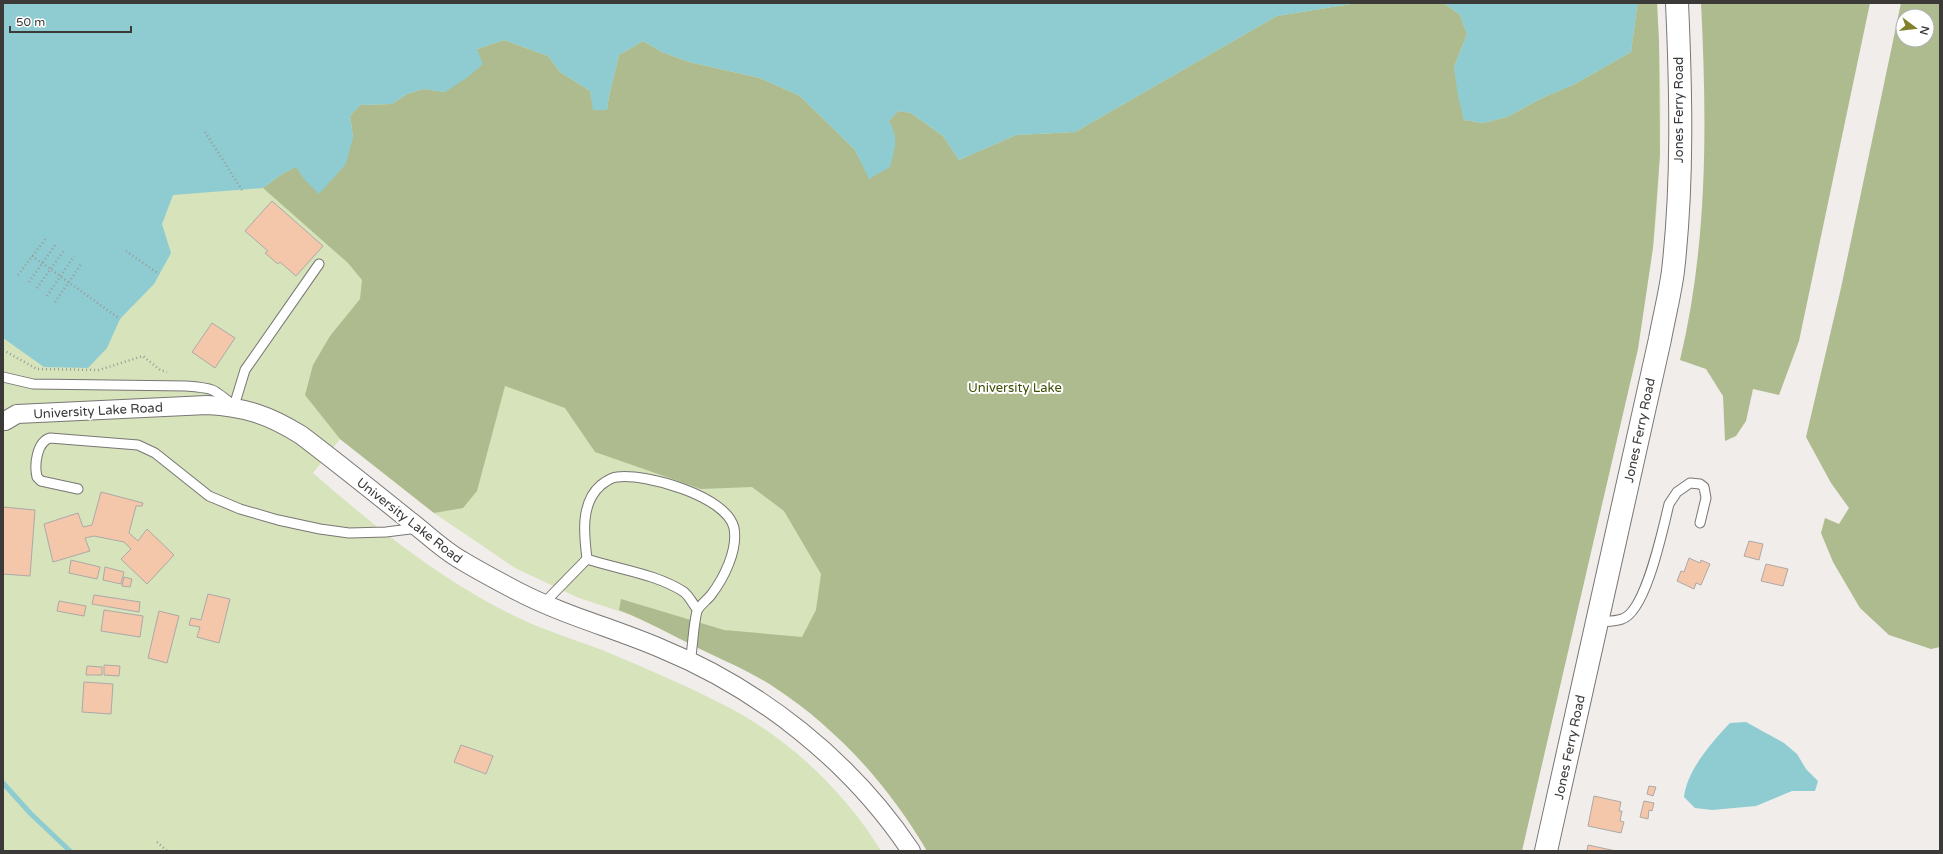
<svg xmlns="http://www.w3.org/2000/svg" width="1943" height="854" viewBox="0 0 1943 854" font-family="'Varela Round',sans-serif">
<style>
.green{fill:#d6e3bb}
.forest{fill:#adbb8e;fill-rule:evenodd}
.water{fill:#8fccd1}
.lines{fill:none;stroke-linecap:round;stroke-linejoin:round}
.stream{stroke:#8fccd1;stroke-width:5}
.building{fill:#f4c7ab;stroke:#aca9a7}
.service-casing{stroke:#797674;stroke-width:11}
.minor-casing{stroke:#797674;stroke-width:20}
.tertiary-casing{stroke:#797674;stroke-width:24}
.path{stroke:#9b9998;stroke-width:2.5;stroke-dasharray:1 3;stroke-linecap:butt}
.service{stroke:#fff;stroke-width:9}
.minor{stroke:#fff;stroke-width:18}
.tertiary{stroke:#fff;stroke-width:22}
.labels{text-anchor:middle;stroke-width:4;stroke-linejoin:round;paint-order:stroke}
.street-label{font-size:13px;fill:#3b3a39;stroke:#fff}
.park-label{font-size:13px;fill:#405008;stroke:#fff}
</style>
<rect width="100%" height="100%" fill="#f0edeb"/>
<path class="green" d="M 3,3 L 1657,3 C 1662,85 1662,166 1653,248 L 927,851 L 909,820 L 864,762 L 807,710 L 773,686 L 736,665 L 631,615 L 579,598 L 515,568 L 434,513 L 340,439 L 313,473 C 376,528 447,585 523,620 C 553,634 584,642 614,655 C 650,670 687,686 722,704 C 786,736 844,790 881,851 L 3,851 Z"/>
<g class="forest">
<path d="M 1357,3 L 1444,3 L 1460,15 L 1467,34 L 1454,67 L 1464,120 L 1483,123 L 1507,117 L 1544,97 L 1573,85 L 1631,52 L 1637,7 L 1639,3 L 1657,3 L 1659,42 L 1660,155 L 1653,248 L 1638,349 L 1522,851 L 927,851 C 888,785 838,729 774,687 C 750,671 724,661 698,648 C 672,635 647,621 619,610 L 621,599 L 724,630 L 802,637 L 816,610 L 821,574 L 784,511 L 752,487 L 701,489 L 595,452 L 565,408 L 505,386 L 477,491 L 463,508 L 434,513 L 340,439 L 305,395 L 313,365 L 330,336 L 360,299 L 362,280 L 348,263 L 263,188 L 282,174 L 353,137 L 350,116 L 360,105 L 392,104 L 407,94 L 423,89 L 445,92 L 477,49 L 504,40 L 548,56 L 560,72 L 590,91 L 594,110 L 607,110 C 609,91 615,74 619,55 L 643,41 L 662,52 L 689,62 L 760,78 L 800,96 L 855,150 L 870,179 L 889,121 L 898,111 L 911,113 L 943,136 L 959,160 L 1016,135 L 1075,132 L 1277,16 Z"/>
<path d="M 1701,3 L 1870,3 L 1799,341 L 1779,395 L 1753,389 L 1746,421 L 1736,436 L 1725,441 L 1723,396 L 1706,369 L 1680,360 C 1708,243 1707,123 1701,3 Z"/>
<path d="M 1901,3 L 1940,3 L 1940,647 L 1931,649 L 1889,635 L 1860,608 L 1833,562 L 1821,533 L 1825,518 L 1839,524 L 1849,508 L 1831,483 L 1806,437 L 1841,288 ZM 1903,16 L 1927,16 L 1927,40 L 1903,40 Z"/>
</g>
<g class="water">
<path d="M 3,3 L 1357,3 L 1277,16 L 1075,132 L 1016,135 L 959,160 L 943,136 L 911,113 L 898,111 L 889,121 C 899,139 895,148 890,167 L 869,179 L 855,150 L 800,96 L 760,78 L 689,62 L 662,52 L 643,41 L 619,55 C 615,74 609,91 607,110 L 593,110 L 590,91 L 560,72 L 548,56 L 504,40 L 477,49 L 483,64 L 468,77 L 445,92 L 423,89 L 407,94 L 392,104 L 360,105 L 350,116 L 353,137 L 346,164 L 319,194 L 304,179 L 296,167 L 282,174 L 263,188 L 173,195 L 162,224 L 171,253 L 154,284 L 120,319 L 107,348 L 88,368 L 44,367 L 3,338 Z"/>
<polygon points="1444,3 1639,3 1637,7 1631,52 1573,85 1544,97 1507,117 1483,123 1464,120 1458,96 1454,67 1467,34 1460,15"/>
<path d="M 1746,722 L 1784,743 L 1797,754 L 1806,769 L 1818,781 L 1815,791 L 1792,791 L 1756,806 L 1712,810 L 1695,808 L 1684,797 C 1687,770 1712,742 1730,723 Z"/>
</g>
<g class="lines">
<polyline class="stream" points="3,783 31,814 70,851"/>
</g>
<g class="building">
<polygon points="272,201 323,246 296,276 280,262 278,264 265,253 268,251 245,231"/>
<polygon points="212,323 235,338 215,368 192,352"/>
<polygon points="101,492 143,503 142,506 136,506 129,533 138,541 147,529 174,555 147,584 121,559 131,549 124,542 94,536 85,538 90,551 53,562 44,524 78,513 83,527 92,525"/>
<polygon points="3,507 35,510 30,576 3,574"/>
<polygon points="1749,541 1763,544 1759,560 1744,556"/>
<polygon points="1689,558 1700,563 1701,560 1710,564 1701,585 1696,583 1694,589 1677,581 1681,571 1684,572"/>
<polygon points="71,560 100,567 97,579 69,573"/>
<polygon points="1766,564 1788,569 1783,586 1761,581"/>
<polygon points="105,567 124,572 121,584 103,580"/>
<polygon points="124,577 132,579 130,587 122,586"/>
<polygon points="208,594 230,599 219,643 197,637 200,627 189,625 191,618 201,620"/>
<polygon points="94,595 140,602 139,612 92,604"/>
<polygon points="59,601 86,606 84,616 57,611"/>
<polygon points="104,610 143,616 140,637 101,631"/>
<polygon points="159,611 179,616 167,663 148,658"/>
<polygon points="104,665 120,666 119,676 104,675"/>
<polygon points="87,666 102,667 102,675 86,675"/>
<polygon points="84,682 113,684 111,714 82,712"/>
<polygon points="461,745 493,756 486,774 454,762"/>
<polygon points="1649,786 1656,787 1653,796 1647,794"/>
<polygon points="1594,796 1621,802 1619,811 1622,811 1620,821 1624,822 1621,833 1588,826"/>
<polygon points="1644,801 1654,803 1652,811 1649,810 1648,819 1640,817"/>
<polygon points="1588,845 1616,851 1587,851"/>
</g>
<g class="lines">
<defs>
<g id="service">
<path d="M 3,377 L 33,384 L 186,386 C 213,388 213,388 234,406 L 245,370 L 319,264"/>
<path d="M 78,489 L 41,481 L 37,477 C 34,464 37,442 50,438 L 138,445 L 155,453 L 209,496 L 240,509 L 278,520 L 320,529 L 349,533 L 386,532 L 418,528"/>
<polyline points="544,603 587,559"/>
<path d="M 1597,622 C 1605,621 1614,622 1622,619 C 1646,612 1663,528 1669,504 L 1677,492 L 1690,483 L 1700,484 L 1704,487 L 1706,498 L 1700,523"/>
<path d="M 690,662 C 693,646 693,627 697,611 C 699,606 707,600 711,595 C 724,578 738,550 734,528 C 727,496 645,473 617,477 C 613,477 605,482 601,485 C 580,503 584,535 587,559 C 617,569 657,574 684,592 C 689,596 693,604 697,609"/>
</g>
<path id="minor" d="M 5,421 L 17,414 L 207,405 C 245,407 269,415 301,435 C 338,463 374,492 410,521 C 427,534 443,550 461,560 C 479,571 498,581 517,591 C 563,615 613,628 660,648 C 760,689 851,761 911,851"/>
<path id="tertiary" d="M 1546,851 L 1660,339 C 1664,317 1670,294 1673,271 C 1683,183 1681,91 1677,3"/>
</defs>
<use href="#service" class="service-casing"/>
<use href="#minor" class="minor-casing"/>
<use href="#tertiary" class="tertiary-casing"/>
<g class="path">
<polyline points="205,132 242,190"/>
<polyline points="126,251 159,274"/>
<polyline points="32,256 120,319"/>
<polyline points="18,275 47,237"/>
<polyline points="29,282 56,244"/>
<polyline points="37,288 65,249"/>
<polyline points="47,296 74,256"/>
<polyline points="55,302 82,263"/>
<polyline points="3,350 37,369 99,370 143,356 160,370 167,372"/>
<polyline points="157,842 167,851"/>
</g>
<use href="#service" class="service"/>
<use href="#minor" class="minor"/>
<use href="#tertiary" class="tertiary"/>
</g>
<g class="labels">
<g class="street-label">
<text transform="translate(1678 110) rotate(-90)" y="5">Jones Ferry Road</text>
<text transform="translate(98 410) rotate(-3)" y="5">University Lake Road</text>
<text transform="translate(1639 430) rotate(-78)" y="5">Jones Ferry Road</text>
<text transform="translate(410 520) rotate(38)" y="5">University Lake Road</text>
<text transform="translate(1569 747) rotate(-78)" y="5">Jones Ferry Road</text>
</g>
<g class="park-label">
<text x="1015" y="392">University Lake</text>
</g>
</g>
<rect width="1943" height="854" fill="none" stroke="#3b3a39" stroke-width="8"/>
<g transform="translate(1915 28) rotate(105)"><circle r="19" fill="#ffffff" stroke="#b1b0b0"/>
<path d="M0-3L7 15L0 10L-7 15Z" fill="#81812b"/>
<text y="-6" font-size="11" font-weight="bold" text-anchor="middle" fill="#3b3a39">N</text>
</g>
<path d="M10 26v6h121v-6" fill="none" stroke="#3b3a39" stroke-width="2"/>
<text x="16" y="26" font-size="12" fill="#3b3a39" stroke="#ffffff" stroke-width="3" paint-order="stroke">50 m</text>
</svg>
